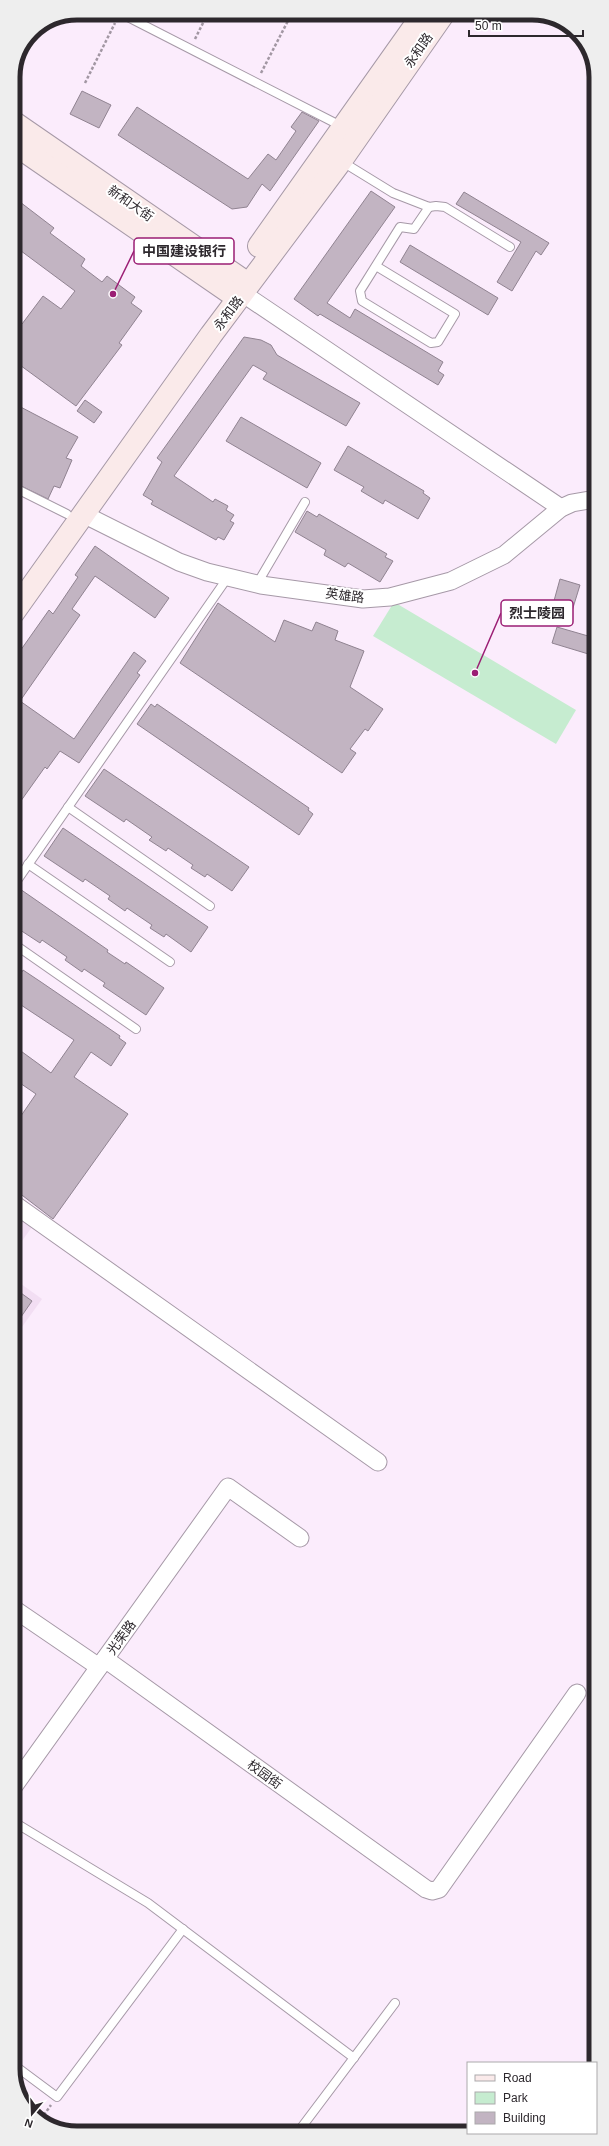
<svg xmlns="http://www.w3.org/2000/svg" width="609" height="2146" viewBox="0 0 609 2146" font-family="Helvetica,'Noto Sans SC',sans-serif">
<style>
.built{fill:#f2def3}
.green{fill:#c6ecd0}
.building{fill:#c2b4c2;stroke:#908391}
.lines{fill:none;stroke-linecap:round;stroke-linejoin:round}
.service-casing{stroke:#a699a7;stroke-width:10}
.minor-casing{stroke:#a699a7;stroke-width:19}
.secondary-casing{stroke:#a699a7;stroke-width:24}
.path{stroke:#a297a3;stroke-width:2.5;stroke-dasharray:3 2;stroke-linecap:butt}
.service{stroke:#fff;stroke-width:8}
.minor{stroke:#fff;stroke-width:17}
.secondary{stroke:#faeaea;stroke-width:22}
.labels{text-anchor:middle;stroke-width:4;stroke-linejoin:round;paint-order:stroke}
.street-label{font-size:13px;fill:#2d282d;stroke:#fff}
.rim{fill:none;stroke:#2d282d;stroke-width:5}
.leader{fill:none;stroke:#9b1e74;stroke-width:1.5}
.callout-dot{fill:#9b1e74;stroke:#fff;stroke-width:1.5}
.callout{fill:#fff;stroke:#9b1e74;stroke-width:1.5}
.callout-label{font-size:14px;text-anchor:middle;font-weight:bold;fill:#2d282d}
</style>
<rect width="100%" height="100%" fill="#fbecfc"/>
<g class="built">
<polygon points="14,1215 32,1227 14,1252"/>
<polygon points="14,1279 42,1299 14,1338"/>
</g>
<polygon class="green" points="394,602 576,710 556,744 373,636"/>
<g class="building">
<polygon points="82,91 111,105 99,128 70,114"/>
<polygon points="137,107 248,179 268,154 276,160 296,131 291,127 302,112 319,121 270,191 262,184 247,207 232,209 118,135"/>
<polygon points="371,191 395,207 327,303 350,318 355,309 443,362 438,371 444,375 438,385 320,314 318,316 294,299"/>
<polygon points="464,192 549,243 541,255 536,251 512,291 497,282 521,242 456,204"/>
<polygon points="20,202 54,228 50,233 85,259 81,266 102,282 107,276 135,297 131,303 142,311 119,343 122,345 76,406 13,360 13,319 22,324 43,296 61,309 75,291 13,245 13,212"/>
<polygon points="410,245 498,298 488,315 400,262"/>
<polygon points="244,337 261,340 271,345 277,355 360,403 346,426 263,379 267,373 253,365 174,476 213,502 215,499 228,506 226,510 234,515 230,521 234,523 224,540 218,537 216,540 151,504 153,501 143,495 162,462 157,458"/>
<polygon points="85,400 102,412 94,423 77,411"/>
<polygon points="13,403 78,437 66,458 72,460 60,488 54,486 48,499 13,482 13,437 18,428 13,426"/>
<polygon points="241,417 321,463 307,488 226,441"/>
<polygon points="348,446 424,491 423,493 430,498 418,519 385,500 383,504 361,491 364,487 334,470"/>
<polygon points="307,511 317,517 319,514 387,554 385,557 393,561 380,582 348,563 345,567 324,555 326,550 295,532"/>
<polygon points="95,546 169,598 155,618 95,576 72,609 80,615 20,701 74,739 134,652 146,661 137,673 140,675 79,763 60,751 47,769 45,767 13,812 13,661 49,610 53,614 78,577 75,575"/>
<polygon points="560,579 580,585 568,624 549,619"/>
<polygon points="218,603 275,642 284,620 312,631 316,622 338,631 335,640 364,651 350,687 383,709 368,731 365,729 350,749 356,753 342,773 180,663"/>
<polygon points="557,627 595,638 595,656 552,643"/>
<polygon points="151,704 155,707 157,704 309,808 308,810 313,814 299,835 137,724"/>
<polygon points="104,769 249,867 232,891 207,874 205,877 191,868 193,865 168,848 166,851 149,840 152,837 126,819 124,822 85,796"/>
<polygon points="63,828 208,927 191,952 166,934 164,937 150,928 152,925 127,908 125,911 108,899 110,896 85,879 83,882 44,856"/>
<polygon points="20,889 108,950 107,952 125,964 126,962 164,988 146,1015 103,986 105,983 84,969 82,972 65,960 67,957 42,940 40,943 14,926 14,898"/>
<polygon points="14,967 22,972 23,970 41,982 120,1036 119,1038 126,1043 111,1066 91,1052 74,1077 128,1114 53,1219 14,1189 14,1126 36,1094 14,1079 14,1046 51,1073 74,1040 18,1003 19,1000 14,996"/>
<polygon points="14,1288 32,1301 14,1327"/>
</g>
<g class="lines">
<defs>
<g id="service">
<polyline points="120,13 343,127"/>
<polyline points="341,161 393,193 429,207 436,206 445,207 510,247"/>
<polyline points="376,266 455,314 438,342 431,343 362,301 360,291 400,227 414,229 429,207"/>
<polyline points="13,487 67,514"/>
<polyline points="257,584 305,502"/>
<polyline points="68,807 210,906"/>
<polyline points="28,864 170,962"/>
<polyline points="14,885 228,577"/>
<polyline points="14,944 136,1029"/>
<polyline points="14,1822 148,1903 354,2058"/>
<polyline points="14,2065 57,2097 183,1929"/>
<polyline points="298,2132 395,2003"/>
</g>
<g id="minor">
<polyline points="242,293 561,508"/>
<polyline points="83,514 179,562 207,572 261,585 363,599 390,597 451,581 504,555 561,508 572,503 595,499"/>
<polyline points="14,1204 378,1462"/>
<polyline points="14,1609 99,1667"/>
<polyline points="105,1659 426,1889 432,1891 439,1889 577,1693"/>
<polyline points="14,1786 228,1487 300,1538"/>
</g>
<g id="secondary">
<polyline points="13,122 248,284"/>
<polyline points="13,143 238,298"/>
<polyline points="259,246 424,13"/>
<polyline points="13,613 211,335 338,165 444,13"/>
</g>
</defs>
<use href="#service" class="service-casing"/>
<use href="#minor" class="minor-casing"/>
<use href="#secondary" class="secondary-casing"/>
<g class="path">
<polyline points="195,39 208,13"/>
<polyline points="261,73 292,13"/>
<polyline points="85,83 115,23"/>
<polyline points="41,2119 51,2105"/>
</g>
<use href="#service" class="service"/>
<use href="#minor" class="minor"/>
<use href="#secondary" class="secondary"/>
</g>
<g class="labels">
<g class="street-label">
<text transform="translate(418 50) rotate(-55)" y="5">永和路</text>
<text transform="translate(131 203) rotate(35)" y="5">新和大街</text>
<text transform="translate(228 313) rotate(-53)" y="5">永和路</text>
<text transform="translate(345 595) rotate(7)" y="5">英雄路</text>
<text transform="translate(121 1637) rotate(-54)" y="5">光荣路</text>
<text transform="translate(265 1774) rotate(36)" y="5">校园街</text>
</g>
</g>
<path d="M0 0H609V2146H0ZM77 20H532A57 57 0 0 1 589 77V2069A57 57 0 0 1 532 2126H77A57 57 0 0 1 20 2069V77A57 57 0 0 1 77 20Z" fill="#eee" fill-rule="evenodd"/>
<path class="rim" d="M77 20H532A57 57 0 0 1 589 77V2069A57 57 0 0 1 532 2126H77A57 57 0 0 1 20 2069V77A57 57 0 0 1 77 20Z"/>
<path class="leader" d="M113 294L134 251M475 673L501 613"/>
<g class="callout-dot">
<circle cx="113" cy="294" r="4"/>
<circle cx="475" cy="673" r="4"/>
</g>
<g class="callout">
<rect x="134" y="238" width="100" height="26" rx="4"/>
<rect x="501" y="600" width="72" height="26" rx="4"/>
</g>
<g class="callout-label">
<text x="184" y="256">中国建设银行</text>
<text x="537" y="618">烈士陵园</text>
</g>
<rect x="467" y="2062" width="130" height="72" fill="#ffffff" stroke="#aba9ab"/>
<rect x="475" y="2075" width="20" height="6" fill="#faeaea" stroke="#aba9ab"/>
<text x="503" y="2082" font-size="12" fill="#2d282d">Road</text>
<rect x="475" y="2092" width="20" height="12" fill="#c6ecd0" stroke="#aba9ab"/>
<text x="503" y="2102" font-size="12" fill="#2d282d">Park</text>
<rect x="475" y="2112" width="20" height="12" fill="#c2b4c2" stroke="#aba9ab"/>
<text x="503" y="2122" font-size="12" fill="#2d282d">Building</text>
<g transform="translate(32 2114) rotate(199)" stroke="#ffffff" stroke-width="3" paint-order="stroke">
<path d="M0-3L7 15L0 10L-7 15Z" fill="#2d282d"/>
<text y="-6" font-size="11" font-weight="bold" text-anchor="middle" fill="#2d282d">N</text>
</g>
<path d="M469 30v6h114v-6" fill="none" stroke="#2d282d" stroke-width="2"/>
<text x="475" y="30" font-size="12" fill="#2d282d" stroke="#ffffff" stroke-width="3" paint-order="stroke">50 m</text>
</svg>
